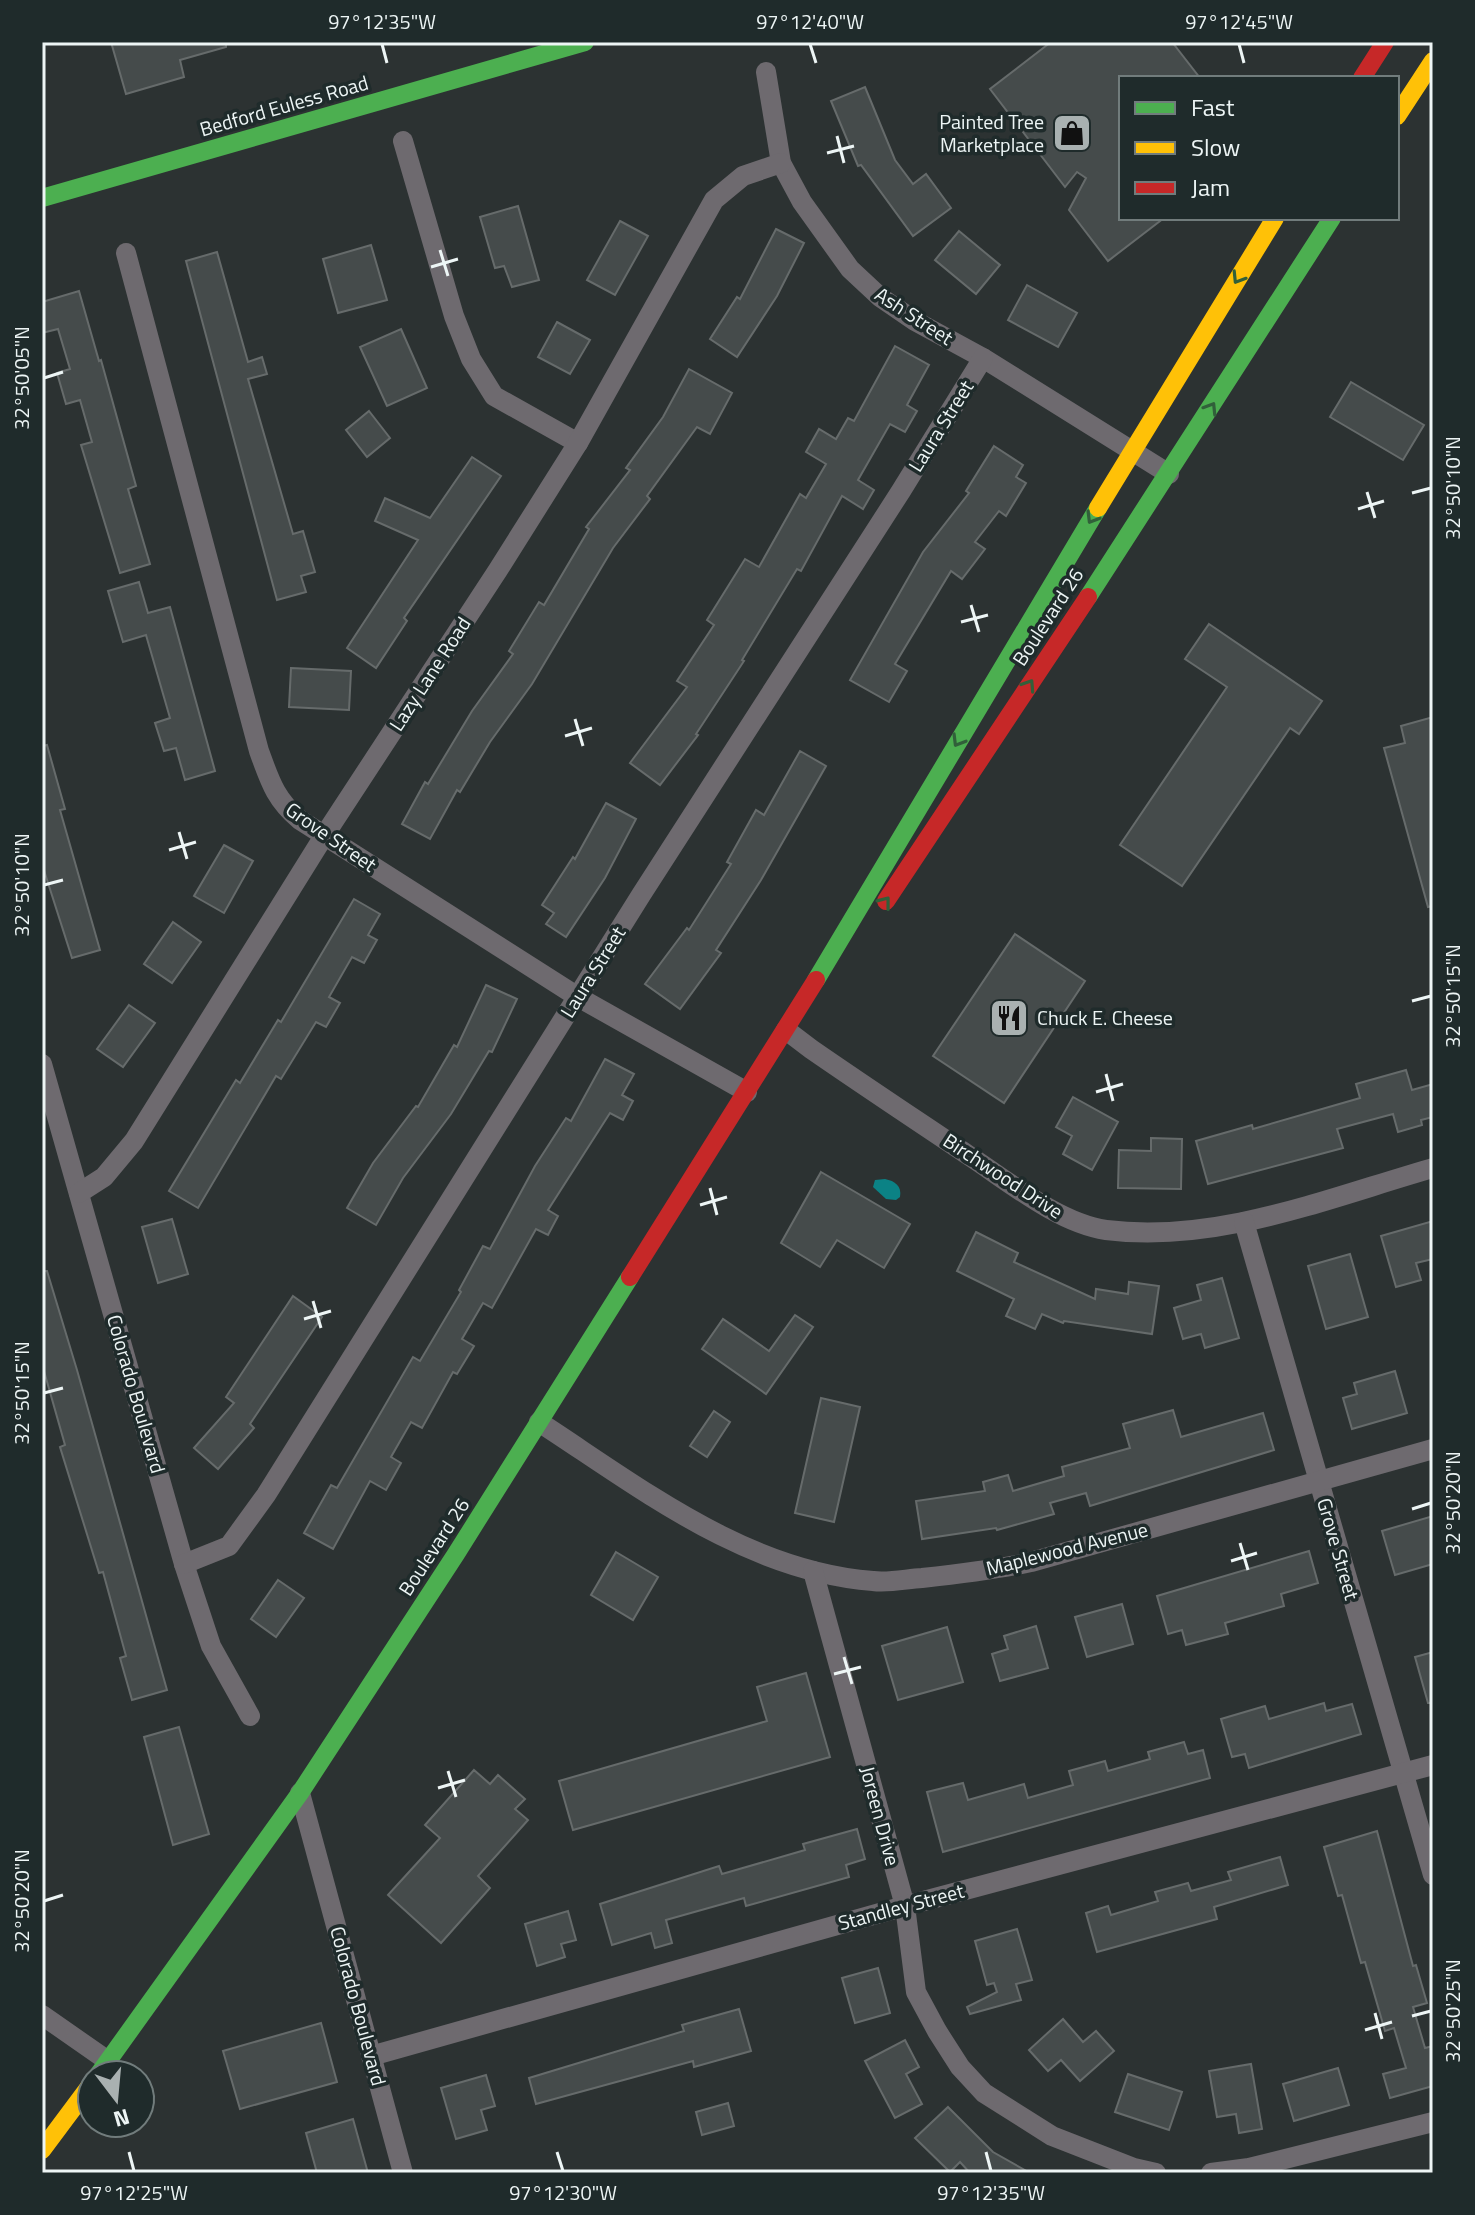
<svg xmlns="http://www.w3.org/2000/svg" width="1475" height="2215" viewBox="0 0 1475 2215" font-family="'Titillium Web',sans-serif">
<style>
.water{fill:#0b8285}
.building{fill:#454b4b;stroke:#666b6b;stroke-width:2}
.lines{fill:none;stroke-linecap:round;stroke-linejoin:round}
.street{stroke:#6e6a6f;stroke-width:20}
.fast{stroke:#4caf50;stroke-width:18}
.slow{stroke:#ffc107;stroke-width:18}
.jam{stroke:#c62828;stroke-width:18}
.oneway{stroke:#31603a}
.ticks{fill:none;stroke:#edf5f5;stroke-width:3}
.labels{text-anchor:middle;stroke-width:7;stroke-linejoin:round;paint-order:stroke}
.street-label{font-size:20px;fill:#edf5f5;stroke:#1f2b2b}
.poi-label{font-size:20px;fill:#edf5f5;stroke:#1f2b2b;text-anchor:end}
.neatline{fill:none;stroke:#edf5f5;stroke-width:3}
.ticks-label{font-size:20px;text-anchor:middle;fill:#edf5f5}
</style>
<rect width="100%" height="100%" fill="#2c3232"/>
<path class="water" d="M 885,1179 C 895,1181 902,1186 900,1197 L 896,1200 L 886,1199 L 873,1187 L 875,1180 Z"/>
<g class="building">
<polygon points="111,42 226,42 226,47 180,60 184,77 126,94"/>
<polygon points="1051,42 1172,42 1200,78 1121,78 1121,218 1164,218 1108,261 1069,210 1086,178 1077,172 1065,187 990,89"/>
<polygon points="865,87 895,160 913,184 926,174 951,208 913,236 861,165 858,166 831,101"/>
<polygon points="518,206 539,280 512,287 504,266 495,268 480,217"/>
<polygon points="620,221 648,236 615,295 587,280"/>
<polygon points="776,229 804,243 777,296 737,357 710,339 737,297 740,299"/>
<polygon points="959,231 1000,265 976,294 935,260"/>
<polygon points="371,245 387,300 338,313 323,259"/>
<polygon points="217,252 248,362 262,357 267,374 248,379 293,534 303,531 315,572 301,576 306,592 277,600 186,261"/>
<polygon points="1027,285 1077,313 1058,347 1008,320"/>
<polygon points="79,291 99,361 101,360 136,486 128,489 150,564 120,573 81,445 92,442 80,400 66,404 57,373 70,369 58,329 42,333 42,302"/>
<polygon points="557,322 590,340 570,374 538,357"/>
<polygon points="401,329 427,388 387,406 360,347"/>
<polygon points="895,346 929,365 907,405 917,411 905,432 890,424 858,480 874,490 863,509 842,496 801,571 797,569 742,660 744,661 696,734 698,735 660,785 630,763 687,687 677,681 714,625 707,620 745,559 759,567 800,494 806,498 826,464 806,452 819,429 836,439 848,418 854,421"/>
<polygon points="689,369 732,393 710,434 697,427 647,496 650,499 613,548 532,684 490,742 460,792 457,790 430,839 402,824 425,782 428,784 472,711 513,654 509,651 539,602 544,605 589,529 586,527 630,470 626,468 663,417"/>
<polygon points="1351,382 1424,425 1403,460 1330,417"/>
<polygon points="369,411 390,438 367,457 346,430"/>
<polygon points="994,446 1023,465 1016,477 1026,483 1006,516 999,511 975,542 985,549 962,579 951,571 895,664 907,671 889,702 850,680 923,552 969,493 966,491"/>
<polygon points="472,457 501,476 404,618 407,621 376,668 347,648 418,540 375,521 385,498 430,518"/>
<polygon points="139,582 148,613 170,607 215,771 185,780 176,748 164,751 155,723 170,718 146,635 123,642 108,591"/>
<polygon points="1209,624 1322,701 1299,734 1290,728 1182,886 1120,845 1227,687 1185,659"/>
<polygon points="291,668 351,671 349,710 289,707"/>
<polygon points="1433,717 1433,906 1428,907 1384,748 1405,743 1401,726"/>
<polygon points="47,745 65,809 60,810 100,950 72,958 42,864 42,746"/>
<polygon points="800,751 826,766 761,880 716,950 721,953 680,1009 645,984 687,928 689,930 731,864 727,862 756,810 764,815"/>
<polygon points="606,803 636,819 605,878 566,937 546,924 554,913 542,905 573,857 575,859"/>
<polygon points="224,845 253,861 224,913 194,896"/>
<polygon points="354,899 380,914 368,935 377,940 364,963 352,957 329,997 340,1003 326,1027 316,1022 281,1079 276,1076 198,1208 169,1191 236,1080 240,1083 278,1020 281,1022"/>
<polygon points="173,922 201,942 172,983 144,964"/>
<polygon points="1015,934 1085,981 1004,1103 933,1056"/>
<polygon points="486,985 517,999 492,1052 489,1051 451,1114 403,1178 376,1225 347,1208 373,1163 416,1106 418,1107 454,1045 457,1047"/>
<polygon points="129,1005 155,1023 123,1067 97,1049"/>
<polygon points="605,1059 634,1074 622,1095 633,1101 623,1120 610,1113 548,1210 558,1216 548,1235 536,1229 492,1308 483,1303 462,1339 474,1346 457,1374 453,1372 422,1428 411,1422 391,1457 401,1463 386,1490 370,1481 333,1549 304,1533 331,1485 337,1488 413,1357 420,1361 461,1292 459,1290 483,1246 490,1249 535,1166 566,1118 571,1121"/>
<polygon points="1406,1070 1412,1090 1433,1084 1433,1117 1421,1120 1422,1125 1398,1132 1393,1114 1337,1129 1343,1148 1208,1184 1196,1141 1252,1125 1253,1129 1360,1098 1356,1084"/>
<polygon points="1073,1097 1118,1122 1092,1170 1063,1154 1072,1136 1056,1127"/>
<polygon points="1151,1138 1182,1139 1181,1189 1118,1188 1119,1150 1151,1151"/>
<polygon points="821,1172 910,1224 884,1268 837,1240 820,1267 781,1243"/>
<polygon points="172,1219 188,1274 158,1283 142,1227"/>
<polygon points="1433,1221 1433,1259 1416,1263 1421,1280 1396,1287 1381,1236"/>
<polygon points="976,1232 1018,1253 1014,1262 1095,1299 1096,1289 1128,1294 1129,1282 1159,1286 1152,1334 1064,1321 1063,1323 1042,1314 1035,1329 1006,1316 1014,1299 957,1271"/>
<polygon points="1350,1254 1368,1317 1326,1329 1308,1266"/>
<polygon points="42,1271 47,1271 77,1370 167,1690 132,1700 120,1658 126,1656 103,1572 99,1573 60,1447 65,1445 42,1364"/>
<polygon points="1222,1278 1239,1338 1205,1348 1201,1334 1183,1339 1174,1308 1201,1300 1197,1285"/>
<polygon points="293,1296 322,1317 250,1424 254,1428 218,1469 194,1448 234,1403 226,1397"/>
<polygon points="795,1315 813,1327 766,1394 702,1349 723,1319 769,1351"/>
<polygon points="1395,1371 1407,1413 1352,1429 1343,1398 1357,1394 1354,1383"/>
<polygon points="821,1398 860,1407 834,1522 795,1513"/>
<polygon points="1173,1410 1181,1437 1263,1413 1274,1450 1090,1506 1086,1493 1050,1503 1054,1514 997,1530 996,1528 922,1539 916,1501 985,1491 983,1482 1008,1475 1013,1491 1064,1476 1062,1467 1130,1448 1123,1424"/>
<polygon points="714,1411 730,1422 707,1457 690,1446"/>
<polygon points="1433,1516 1433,1564 1395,1575 1382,1531"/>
<polygon points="1309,1551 1318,1583 1281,1594 1284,1606 1225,1623 1228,1634 1186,1645 1182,1630 1168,1634 1157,1596"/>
<polygon points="616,1552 658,1577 633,1620 591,1595"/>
<polygon points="278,1580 304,1598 276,1637 251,1619"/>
<polygon points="1122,1604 1133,1644 1087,1657 1075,1617"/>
<polygon points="1036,1626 1048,1668 1000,1681 992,1654 1008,1649 1004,1636"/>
<polygon points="947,1627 963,1682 898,1700 882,1646"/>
<polygon points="1433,1652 1433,1703 1428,1703 1415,1657"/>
<polygon points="806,1673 830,1757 573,1830 559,1781 767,1721 757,1687"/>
<polygon points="1324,1703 1326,1711 1352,1704 1361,1734 1249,1768 1245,1754 1232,1757 1221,1719 1265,1706 1269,1719"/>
<polygon points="179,1727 209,1834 173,1845 144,1737"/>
<polygon points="1184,1742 1188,1754 1203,1750 1210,1778 943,1852 927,1792 963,1783 968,1800 1024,1784 1028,1798 1073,1785 1069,1771 1105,1761 1108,1771 1150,1759 1148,1752"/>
<polygon points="474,1770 490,1784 498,1775 525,1799 515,1809 528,1820 478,1876 490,1888 441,1943 388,1895 440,1838 425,1825"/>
<polygon points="857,1829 865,1859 846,1865 849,1877 746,1906 744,1898 666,1920 672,1943 655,1948 651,1933 612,1945 600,1904 719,1866 722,1874 805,1850 803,1844"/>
<polygon points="1377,1831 1413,1966 1416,1965 1427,2003 1413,2007 1425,2048 1433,2046 1433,2086 1390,2098 1383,2074 1406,2068 1394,2028 1385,2031 1365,1962 1361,1963 1342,1895 1338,1896 1324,1847"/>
<polygon points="1280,1857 1288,1885 1214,1907 1217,1919 1097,1952 1086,1913 1108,1906 1111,1915 1158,1901 1155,1892 1188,1883 1191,1891 1231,1880 1228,1872"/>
<polygon points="568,1911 576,1940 561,1944 565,1957 537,1966 525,1924"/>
<polygon points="1017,1929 1032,1980 1016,1984 1021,2000 970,2014 967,2007 997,1992 994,1983 987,1985 975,1941"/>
<polygon points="878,1968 890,2013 855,2023 842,1978"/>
<polygon points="739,2009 751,2051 694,2067 693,2061 536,2104 529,2078 684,2031 682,2025"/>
<polygon points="1063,2019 1083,2042 1096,2031 1114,2051 1080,2081 1061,2060 1048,2071 1029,2050"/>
<polygon points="321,2023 337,2082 240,2109 223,2051"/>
<polygon points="905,2040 919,2067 906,2074 922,2104 895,2118 865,2061"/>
<polygon points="1251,2064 1262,2129 1239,2133 1236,2114 1217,2117 1209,2071"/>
<polygon points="1338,2068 1349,2105 1294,2121 1283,2084"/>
<polygon points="1128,2074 1182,2092 1169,2130 1115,2112"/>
<polygon points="486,2075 495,2106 481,2110 487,2130 456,2139 441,2088"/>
<polygon points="728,2103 734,2126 702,2135 696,2112"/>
<polygon points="948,2107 993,2152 1030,2173 970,2173 960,2162 950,2172 915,2138"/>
<polygon points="353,2119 368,2173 317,2173 306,2133"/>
</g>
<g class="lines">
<g class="street">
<polyline points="766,72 781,163 802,202 850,269 880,297 915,321 983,358 1169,474"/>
<polyline points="403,141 454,316 471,359 494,396 578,443"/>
<path d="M 126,253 L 259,751 C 270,781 275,799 300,820 L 578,997 L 747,1092"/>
<path d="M 786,1030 L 811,1049 C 863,1085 916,1120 968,1155 C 1008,1181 1058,1223 1106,1230 C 1217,1244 1328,1198 1433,1168"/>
<polyline points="42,1064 184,1564 211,1646 250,1716"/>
<polyline points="79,1193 104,1177 134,1141 324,836 498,570 578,443 714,200 743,176 781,163"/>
<polyline points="1244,1222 1433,1875"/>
<path d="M 539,1422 C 642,1489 746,1571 873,1581 C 889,1583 906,1579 922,1578 C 959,1574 995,1570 1031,1562 L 1433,1449"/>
<polyline points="184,1564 229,1546 266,1495 641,895 901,491 983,358"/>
<polyline points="813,1571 905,1906 916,1992 937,2031 960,2067 984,2093 1052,2136 1134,2168 1156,2173"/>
<polyline points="300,1793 403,2173"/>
<polyline points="42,2015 108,2061"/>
<polyline points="371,2056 905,1906 1433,1765"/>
<polyline points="1211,2173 1249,2168 1433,2122"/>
</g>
<g class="fast">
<polyline points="42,198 585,42"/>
<polyline points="1088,597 1332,218"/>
<polyline points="816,980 1098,508"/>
<polyline points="98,2075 300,1793 456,1554 630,1277"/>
</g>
<g class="slow">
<polyline points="1397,116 1433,61"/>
<polyline points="1098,508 1275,218"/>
<polyline points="42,2150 92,2083"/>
</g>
<g class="jam">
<polyline points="1362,78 1385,42"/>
<polyline points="886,901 1088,597"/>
<polyline points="630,1277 816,980"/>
</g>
</g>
<defs><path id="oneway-chevron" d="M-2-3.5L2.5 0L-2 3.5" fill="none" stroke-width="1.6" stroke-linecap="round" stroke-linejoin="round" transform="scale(2)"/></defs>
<g class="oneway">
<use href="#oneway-chevron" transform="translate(1238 278) rotate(122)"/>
<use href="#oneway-chevron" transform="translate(1211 408) rotate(-58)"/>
<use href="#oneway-chevron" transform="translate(1092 518) rotate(121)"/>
<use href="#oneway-chevron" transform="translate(1029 685) rotate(-57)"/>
<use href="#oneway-chevron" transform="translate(958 741) rotate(121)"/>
<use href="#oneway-chevron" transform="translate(885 902) rotate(-52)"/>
</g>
<path class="ticks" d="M 382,44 L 387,63M 810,44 L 816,63M 1239,44 L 1244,63M 837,136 L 844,163M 827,153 L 854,146M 440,250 L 448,276M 431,267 L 458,259M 44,378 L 63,372M 1367,492 L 1375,518M 1412,493 L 1431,488M 1358,509 L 1384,501M 971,605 L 979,632M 961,622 L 988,615M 575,719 L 583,746M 565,736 L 592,728M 179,832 L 187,859M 169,850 L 196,842M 44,885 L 63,880M 1412,1001 L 1431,996M 1106,1074 L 1113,1101M 1096,1092 L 1123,1084M 710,1188 L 717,1215M 700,1205 L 727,1197M 313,1301 L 321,1328M 304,1319 L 331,1311M 44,1393 L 63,1388M 1412,1509 L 1431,1503M 1240,1543 L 1248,1570M 1231,1561 L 1257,1553M 844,1657 L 852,1684M 834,1674 L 861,1667M 448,1771 L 456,1797M 438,1788 L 465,1780M 44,1901 L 63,1895M 1375,2013 L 1382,2039M 1412,2016 L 1431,2011M 1365,2030 L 1392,2022M 129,2152 L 134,2171M 557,2152 L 563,2171M 986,2152 L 991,2171"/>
<defs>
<symbol id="shop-square" viewBox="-11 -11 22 22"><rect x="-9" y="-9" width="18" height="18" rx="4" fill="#a9b1b1" stroke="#1f2b2b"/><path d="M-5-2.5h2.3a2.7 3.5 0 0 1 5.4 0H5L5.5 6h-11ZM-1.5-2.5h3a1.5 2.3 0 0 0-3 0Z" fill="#111"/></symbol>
<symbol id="restaurant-square" viewBox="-11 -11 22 22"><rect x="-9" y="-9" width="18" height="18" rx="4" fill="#a9b1b1" stroke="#1f2b2b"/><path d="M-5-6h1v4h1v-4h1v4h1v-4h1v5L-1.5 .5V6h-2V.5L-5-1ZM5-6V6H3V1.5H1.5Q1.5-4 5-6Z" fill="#111"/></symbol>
</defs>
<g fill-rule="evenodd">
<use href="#shop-square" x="1050" y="111" width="44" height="44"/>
<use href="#restaurant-square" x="987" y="996" width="44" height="44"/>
</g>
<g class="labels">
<g class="street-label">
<text transform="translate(284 106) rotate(-16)" y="7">Bedford Euless Road</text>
<text transform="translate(914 316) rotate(33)" y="7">Ash Street</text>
<text transform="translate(941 426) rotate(-58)" y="7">Laura Street</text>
<text transform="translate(1048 617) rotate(-57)" y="7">Boulevard 26</text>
<text transform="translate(430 674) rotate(-57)" y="7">Lazy Lane Road</text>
<text transform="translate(331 837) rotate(35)" y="7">Grove Street</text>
<text transform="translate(593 972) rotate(-58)" y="7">Laura Street</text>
<text transform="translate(1003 1176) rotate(33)" y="7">Birchwood Drive</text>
<text transform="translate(136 1394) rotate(74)" y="7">Colorado Boulevard</text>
<text transform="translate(434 1547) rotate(-57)" y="7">Boulevard 26</text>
<text transform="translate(1067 1549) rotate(-14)" y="7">Maplewood Avenue</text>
<text transform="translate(1338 1549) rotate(74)" y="7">Grove Street</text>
<text transform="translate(880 1816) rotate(75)" y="7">Joreen Drive</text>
<text transform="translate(901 1907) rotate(-15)" y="7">Standley Street</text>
<text transform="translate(358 2006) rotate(75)" y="7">Colorado Boulevard</text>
</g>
<g class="poi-label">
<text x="1044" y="129">Painted Tree<tspan x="1044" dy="23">Marketplace</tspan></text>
<text x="1037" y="1025" text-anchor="start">Chuck E. Cheese</text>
</g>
</g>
<rect width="1475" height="2215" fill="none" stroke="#1f2b2b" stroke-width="88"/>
<rect x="1119" y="76" width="280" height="144" fill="#1f2b2b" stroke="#717c7c" stroke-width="2"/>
<rect x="1135" y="102" width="40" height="12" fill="#4caf50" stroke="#717c7c" stroke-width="2"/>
<text x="1191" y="116" font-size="24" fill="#edf5f5">Fast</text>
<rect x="1135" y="142" width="40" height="12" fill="#ffc107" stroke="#717c7c" stroke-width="2"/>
<text x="1191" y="156" font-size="24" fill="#edf5f5">Slow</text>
<rect x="1135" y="182" width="40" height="12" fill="#c62828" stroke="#717c7c" stroke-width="2"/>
<text x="1191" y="196" font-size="24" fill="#edf5f5">Jam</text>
<g transform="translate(116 2099) rotate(164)"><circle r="38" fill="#1f2b2b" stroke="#717c7c" stroke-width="2"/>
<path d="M0-6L14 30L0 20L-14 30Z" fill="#a9b1b1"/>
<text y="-12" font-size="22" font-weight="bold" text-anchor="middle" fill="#edf5f5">N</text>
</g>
<rect x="44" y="44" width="1387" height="2127" class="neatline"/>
<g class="ticks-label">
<text x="382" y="29">97°12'35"W</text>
<text x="810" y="29">97°12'40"W</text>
<text x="1239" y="29">97°12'45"W</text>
<text transform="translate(22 378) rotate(-90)" y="7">32°50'05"N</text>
<text transform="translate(1453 488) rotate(-90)" y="7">32°50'10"N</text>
<text transform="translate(22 885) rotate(-90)" y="7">32°50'10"N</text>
<text transform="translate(1453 996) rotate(-90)" y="7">32°50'15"N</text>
<text transform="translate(22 1393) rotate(-90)" y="7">32°50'15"N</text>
<text transform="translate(1453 1503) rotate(-90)" y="7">32°50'20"N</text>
<text transform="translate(22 1901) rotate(-90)" y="7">32°50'20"N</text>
<text transform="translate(1453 2011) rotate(-90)" y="7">32°50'25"N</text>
<text x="134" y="2200">97°12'25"W</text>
<text x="563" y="2200">97°12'30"W</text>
<text x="991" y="2200">97°12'35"W</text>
</g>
</svg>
